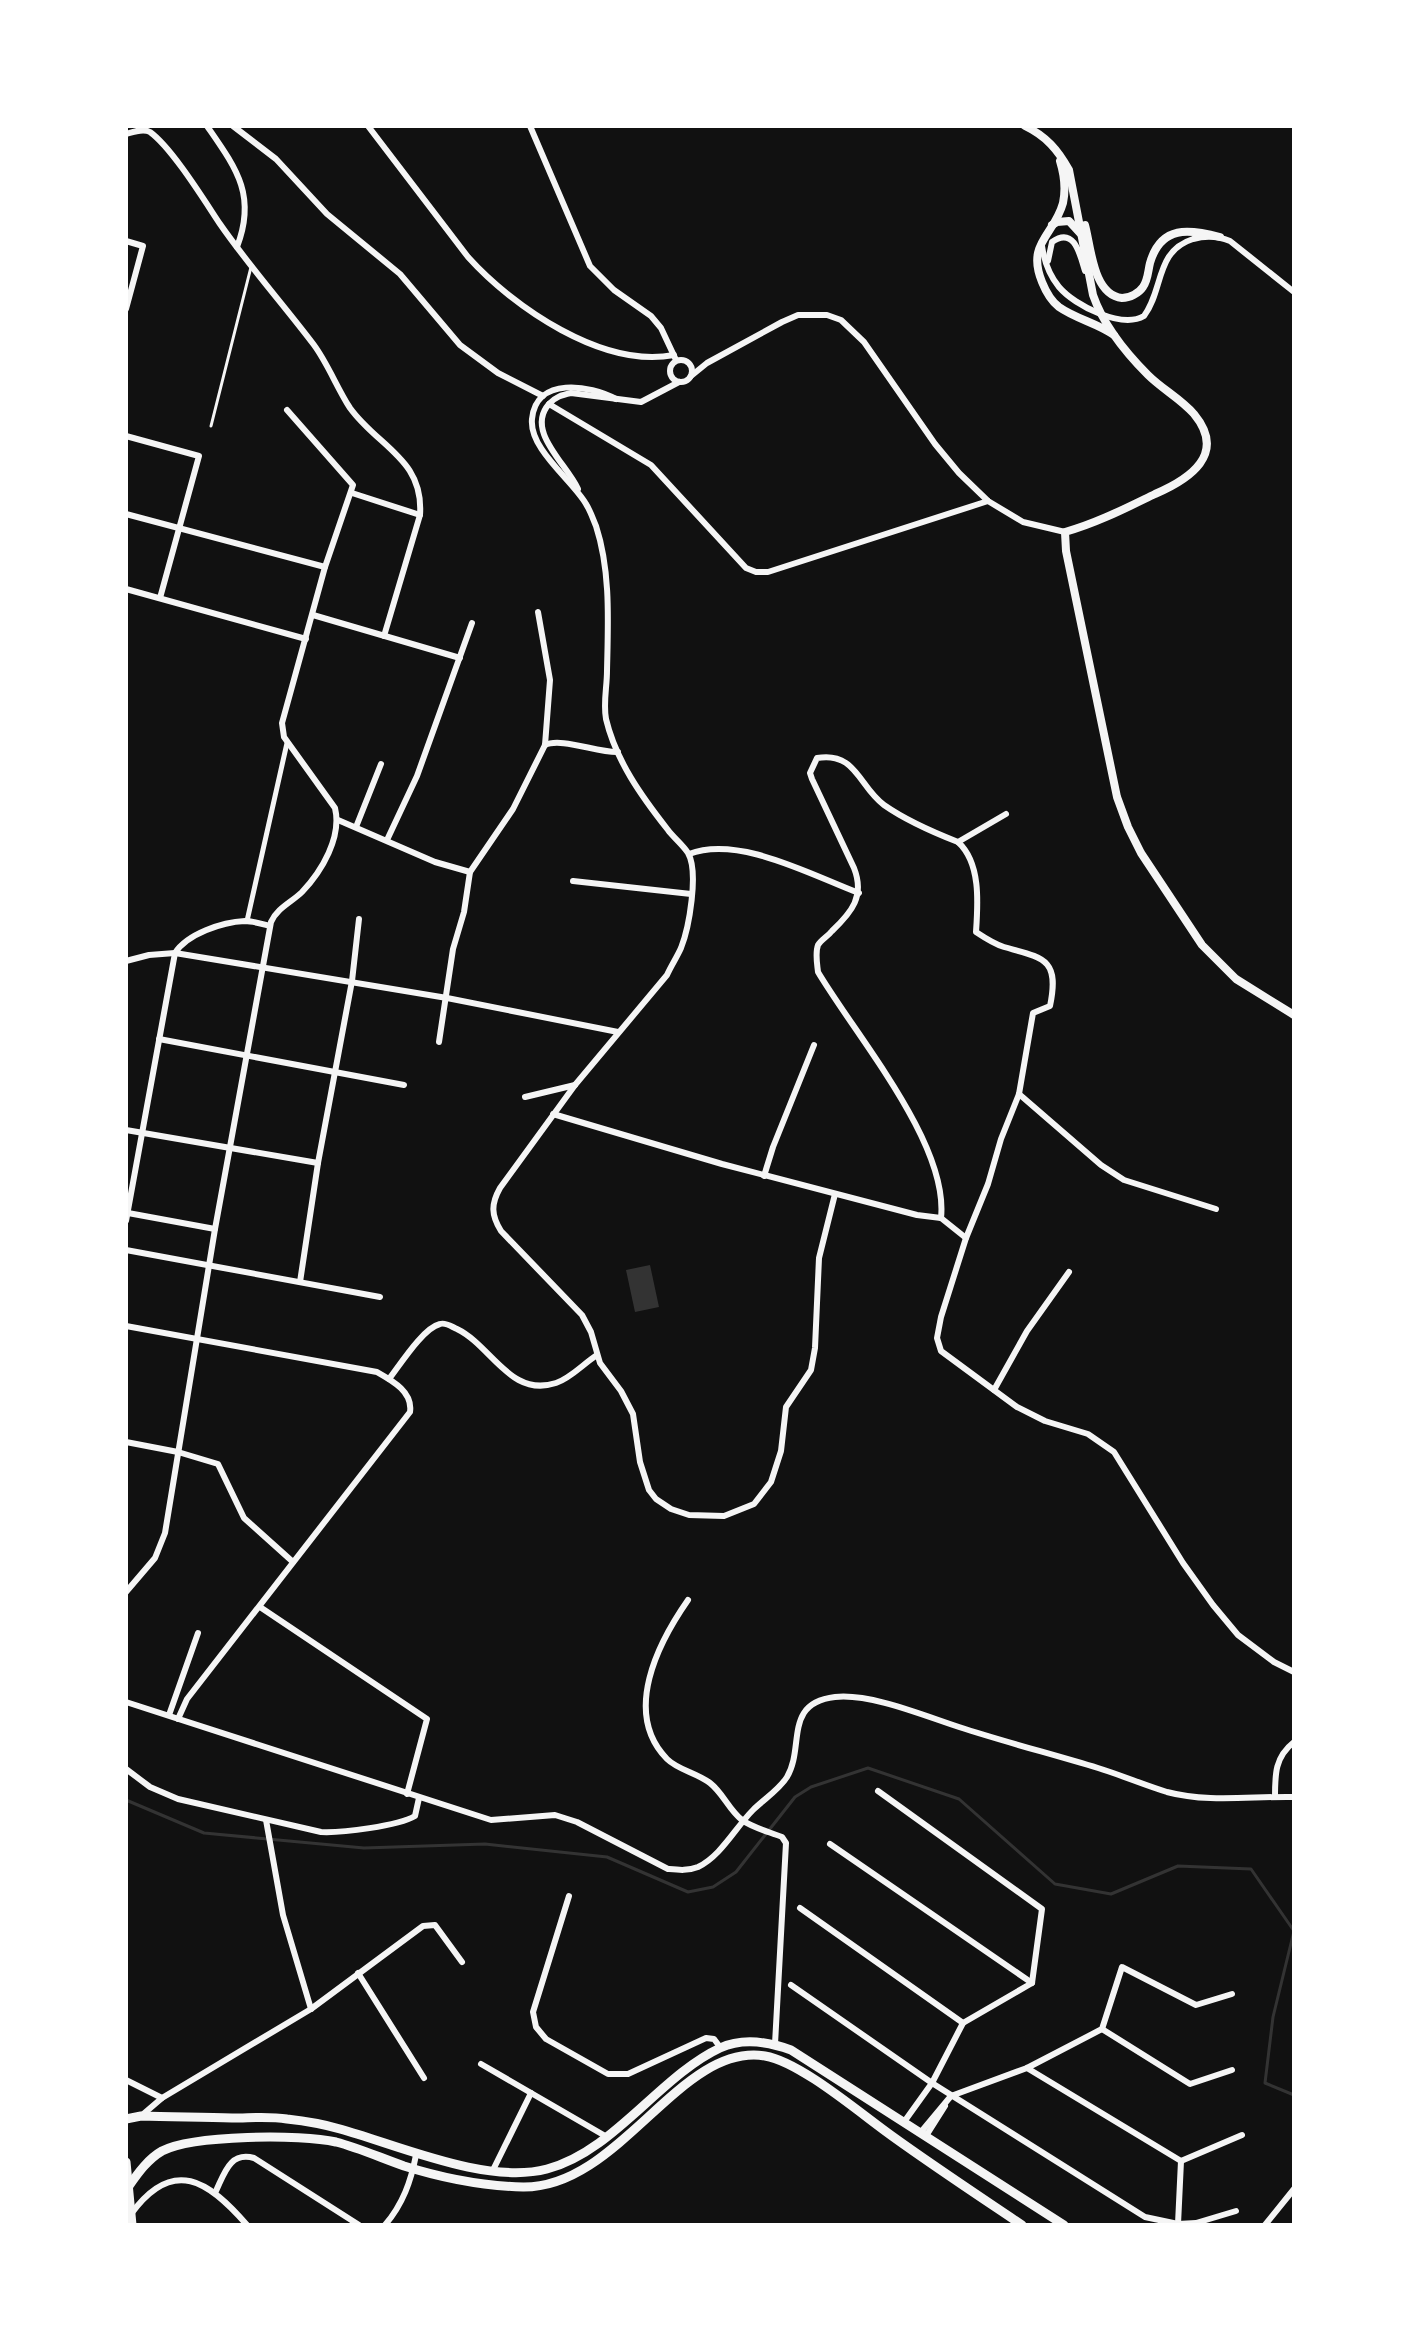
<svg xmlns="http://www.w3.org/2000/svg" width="1420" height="2351" viewBox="0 0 1420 2351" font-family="'Fira Sans',sans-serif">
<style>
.water{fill:#333}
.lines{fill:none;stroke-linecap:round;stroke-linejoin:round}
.stream{stroke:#333;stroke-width:3}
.service{stroke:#f5f5f5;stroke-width:3}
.pedestrian{stroke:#f5f5f5;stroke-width:5}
.minor{stroke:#f5f5f5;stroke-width:6}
.tertiary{stroke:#f5f5f5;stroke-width:8}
.secondary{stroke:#f5f5f5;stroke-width:9}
</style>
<rect width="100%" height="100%" fill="#111"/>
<polygon class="water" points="650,1265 659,1307 635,1312 626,1270"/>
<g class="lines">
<polyline class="stream" points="126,1800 204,1833 364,1848 485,1844 607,1857 688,1892 713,1887 736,1872 795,1797 811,1787 868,1768 959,1799 1055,1884 1111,1894 1178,1866 1251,1869 1294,1931 1273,2017 1265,2083 1294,2095"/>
<polyline class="service" points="211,426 251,267"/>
<polyline class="pedestrian" points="247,921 287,743"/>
<g class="minor">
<path d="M 207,126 C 236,168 257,195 237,247"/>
<polyline points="233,126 276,159 327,214 400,274 460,345 498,373 543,396"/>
<path d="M 368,126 L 468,257 C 513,307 603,369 674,355"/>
<polyline points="530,126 590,266 614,290 651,316 661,328 676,360"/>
<path d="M 126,134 C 133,132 143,128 150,132 C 172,148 204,200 220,224 C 249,266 283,304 314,345 C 328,364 337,388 350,408 C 378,447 424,459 420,515 L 384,636"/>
<polyline points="126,241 143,246 126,309"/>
<path d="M 1042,246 C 1044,260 1050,276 1059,287 C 1075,306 1122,329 1144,316 C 1164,289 1155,251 1193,239 C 1207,235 1218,236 1230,241 L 1294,292"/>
<path d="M 1048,261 L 1052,242 C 1074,226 1080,254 1085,271"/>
<circle cx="681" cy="371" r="11"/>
<polyline points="691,376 707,363 782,322 798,315 827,315 841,320 864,342 935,444 959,473 988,501 1023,522 1065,532"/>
<path d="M 616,399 C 590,385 536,376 532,419 C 529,449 572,480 586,504 C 590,510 593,519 596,526 C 611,572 608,623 607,671 C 607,687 603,703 606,719 C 616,761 642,797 668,830 C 673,837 683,845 688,853 C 699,872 689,928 681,948 C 677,957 671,966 667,975 L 575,1085 L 500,1188 C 491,1204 491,1215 501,1231 L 582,1315 L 591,1332 L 600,1363 L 621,1391 L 633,1414 L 640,1462 L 649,1490 L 656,1499 L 671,1509 L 689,1515 L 724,1516 L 754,1504 L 771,1482 L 781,1451 L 786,1407 L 811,1370 L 815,1348 L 819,1258 L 835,1194"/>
<polyline points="549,404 651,465 746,568 756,572 768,572 988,501"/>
<polyline points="126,436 199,456 160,598"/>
<path d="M 578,489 C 567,464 525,431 549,404 C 555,397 562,395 571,393 L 641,402 L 679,382"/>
<polyline points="352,493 420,515"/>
<polyline points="126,514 325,567"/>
<polyline points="126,589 306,639"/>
<polyline points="313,615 460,658"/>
<path d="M 545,745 C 561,737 598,753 618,752"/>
<polyline points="338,820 435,862 470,872"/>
<polyline points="356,827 381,764"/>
<polyline points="387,840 417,776 472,623"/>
<polyline points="958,842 1006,814"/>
<path d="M 689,854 C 739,835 811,875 859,893"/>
<polyline points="573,881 691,894"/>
<polyline points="126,961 149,955 175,953 447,998 618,1032"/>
<polyline points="159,1039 404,1085"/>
<polyline points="439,1042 453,949 464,912 470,872 513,809 545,745 550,680 538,612"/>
<polyline points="1019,1094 1101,1165 1124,1180 1216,1209"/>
<polyline points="525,1097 575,1085"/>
<polyline points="553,1114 722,1164 917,1215 941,1218 966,1238"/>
<polyline points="126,1130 318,1163"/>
<polyline points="764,1176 773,1147 814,1045"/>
<polyline points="128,1213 215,1229"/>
<path d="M 941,1218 C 949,1144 856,1036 818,972 C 817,963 815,953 818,945 C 821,940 828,936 832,931 C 852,912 865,896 854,868 L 812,779 L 810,773 L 817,758 C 856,751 859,787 884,805 C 904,819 935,833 958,842 C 981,863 978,903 976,932 C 985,938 994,944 1004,947 C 1043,958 1060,958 1050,1006 L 1033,1013 L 1019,1094 L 1001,1139 L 988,1184 L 966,1238 L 941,1317 L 937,1338 L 941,1351 L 1017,1407 L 1045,1421 L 1088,1434 L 1114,1452 L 1183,1563 L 1213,1605 L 1238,1635 L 1274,1662 L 1294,1672"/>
<path d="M 126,1221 L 175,953 C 187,934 222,922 245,921 C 253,921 262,924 270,926"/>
<polyline points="126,1250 380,1297"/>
<polyline points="300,1282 318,1163 352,981 359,919"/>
<path d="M 126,1326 L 377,1372 C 393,1381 413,1392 410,1412 L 187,1699 L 178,1719"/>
<path d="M 389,1379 C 400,1365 423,1328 440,1324 C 446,1322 452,1327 457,1329 C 492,1346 510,1398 556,1383 C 571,1378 583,1364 597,1355"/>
<polyline points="994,1390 1027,1331 1069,1272"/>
<polyline points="126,1442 178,1452 218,1464 244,1518 293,1562"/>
<path d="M 126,1592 L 155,1558 L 165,1533 L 215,1229 L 271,922 C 277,908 292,902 302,892 C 322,871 342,837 335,808 L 284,737 L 282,723 L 325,567 L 353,485 L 287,410"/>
<path d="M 688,1600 C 658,1643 622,1713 667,1759 C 678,1770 697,1773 710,1783 C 723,1793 729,1810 742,1820 C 753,1828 770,1832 782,1837 L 786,1843 L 775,2044"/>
<polyline points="260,1607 427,1719 407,1794"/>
<path d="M 126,1702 L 491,1820 L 555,1815 L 577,1822 L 668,1869 C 679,1870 688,1871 698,1867 C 721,1856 735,1828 753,1810 C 764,1799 779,1790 787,1777 C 805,1747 783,1703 835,1697 C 870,1693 925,1716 959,1727 C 1005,1742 1052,1754 1098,1768 C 1121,1775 1144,1785 1167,1792 C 1208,1803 1252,1796 1294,1797"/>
<polyline points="169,1715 198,1633"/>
<path d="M 126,1769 L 150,1787 L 178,1799 L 321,1832 C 342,1833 398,1826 415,1816 L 419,1798"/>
<polyline points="878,1791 1042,1909 1032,1983 963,2023 932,2083 904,2122"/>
<path d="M 1275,1797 C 1275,1774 1275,1757 1294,1742"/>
<polyline points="266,1820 283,1915 311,2009"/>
<polyline points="830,1844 1032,1983"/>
<polyline points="569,1896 533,2012 536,2027 546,2039 608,2074 628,2074 706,2038 714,2039 720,2047"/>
<polyline points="800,1908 963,2023"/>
<polyline points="358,1973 424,2078"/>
<polyline points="791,1985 932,2083 1145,2217 1178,2224 1196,2223 1236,2211"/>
<polyline points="1102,2029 1190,2084 1232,2070"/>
<polyline points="481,2064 607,2137"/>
<polyline points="1027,2068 1181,2161 1178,2224"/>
<polyline points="126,2080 162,2098"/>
<polyline points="141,2116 162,2098 311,2009 423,1926 435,1925 462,1962"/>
<polyline points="921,2132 951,2096 1027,2068 1102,2029 1122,1967 1196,2005 1232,1994"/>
<polyline points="926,2136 945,2106"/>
<polyline points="1181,2161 1242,2135"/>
<polyline points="493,2170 531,2093"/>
<path d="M 215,2193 C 224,2175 229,2151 254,2158 L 359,2225"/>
<path d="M 131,2214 C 173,2156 209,2181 247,2225"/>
<path d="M 385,2225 C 403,2204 411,2181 416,2155"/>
<polyline points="1265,2225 1294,2189"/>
</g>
<g class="tertiary">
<path d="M 1025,126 C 1046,136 1058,150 1069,170 L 1093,295 C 1103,324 1126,353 1148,375 C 1162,389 1181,399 1194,414 C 1227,454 1190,479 1155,494 C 1126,508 1097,523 1065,532 L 1066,551 L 1117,797 L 1128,827 L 1141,853 L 1202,945 L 1236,979 L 1294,1015"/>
<path d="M 1060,161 C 1064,174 1066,189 1063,203 C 1054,236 1026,243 1042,282 C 1046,292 1051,301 1059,307 C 1076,319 1097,323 1114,335"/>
<polyline points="1052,225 1057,222 1069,221 1080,233"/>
<path d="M 1085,225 C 1091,247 1093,295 1122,298 C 1130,298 1139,293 1143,287 C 1148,280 1148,271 1150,263 C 1161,225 1189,229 1220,237"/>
</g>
<g class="secondary">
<path d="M 126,2119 L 141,2116 C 172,2117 202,2117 232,2118 C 250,2118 269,2116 287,2119 C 305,2121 323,2124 340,2129 C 398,2145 487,2185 547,2169 C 613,2152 660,2076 720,2048 C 742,2038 769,2042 791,2050 L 1064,2225"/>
<polyline points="126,2162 132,2225"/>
<path d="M 129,2186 C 138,2173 148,2159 162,2151 C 193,2135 301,2134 336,2142 C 359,2148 381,2158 404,2166 C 442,2178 484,2186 523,2187 C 620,2188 680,2042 765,2056 C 801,2062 862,2115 892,2136 C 935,2167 979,2196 1022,2225"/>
</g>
</g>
<rect width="1420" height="2351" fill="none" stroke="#ffffff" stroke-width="256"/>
</svg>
